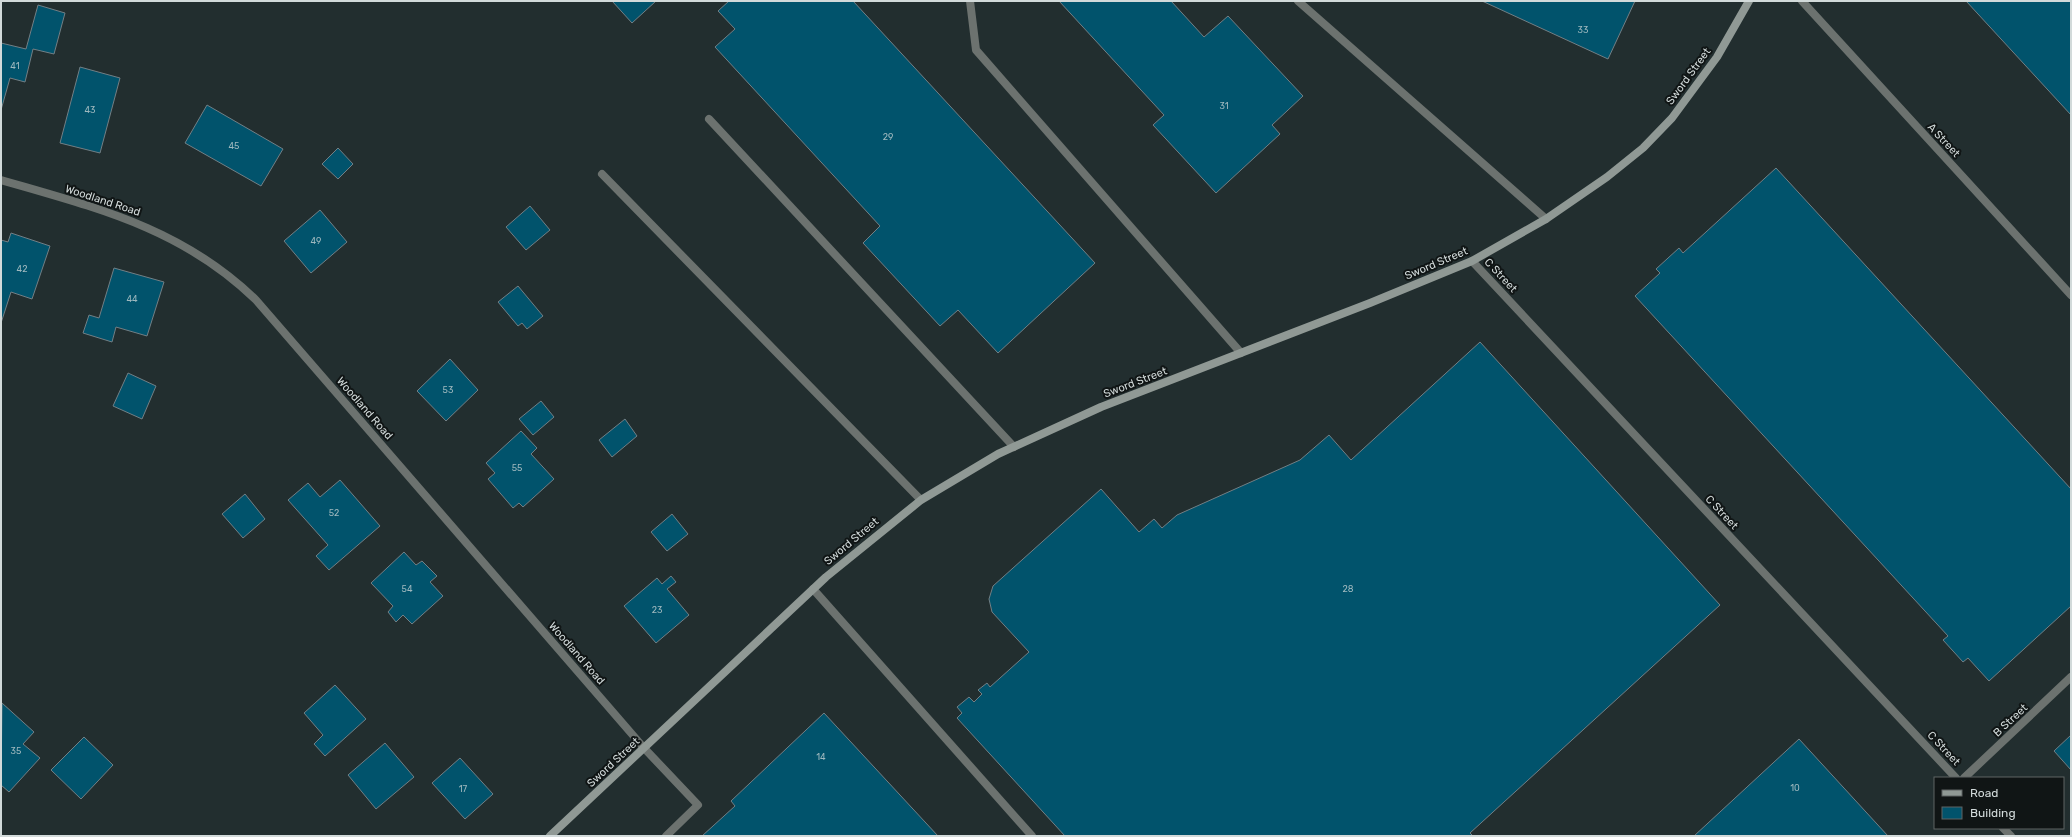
<svg xmlns="http://www.w3.org/2000/svg" width="2072" height="837" viewBox="0 0 2072 837" font-family="Rubik,sans-serif">
<style>
.building{fill:#01536c;stroke:#727f85}
.lines{fill:none;stroke-linecap:round;stroke-linejoin:round}
.lane{stroke:#6c726f;stroke-width:8}
.street{stroke:#6c726f;stroke-width:8}
.secondary{stroke:#909995;stroke-width:8}
.labels{text-anchor:middle;stroke-width:4;stroke-linejoin:round;paint-order:stroke}
.number-label{font-size:9px;fill:#9eb8be}
.street-label{font-size:11px;fill:#d2dada;stroke:#101515}
</style>
<rect width="100%" height="100%" fill="#222e2f"/>
<g class="building">
<polygon points="612,1 656,1 632,23"/>
<polygon points="729,1 853,1 1095,263 998,353 958,310 940,326 863,243 880,226 715,47 735,29 718,11"/>
<polygon points="1059,1 1171,1 1204,37 1228,16 1303,96 1272,125 1280,134 1216,193 1153,125 1164,115"/>
<polygon points="1482,1 1635,1 1608,59"/>
<polygon points="1966,1 2071,1 2071,115"/>
<polygon points="38,5 65,13 54,54 33,49 25,82 10,78 1,110 1,43 26,49"/>
<polygon points="80,67 120,78 100,153 60,143"/>
<polygon points="207,105 283,149 261,186 185,143"/>
<polygon points="338,148 353,164 338,179 322,164"/>
<polygon points="1776,168 2071,489 2071,606 1989,681 1968,658 1963,662 1943,640 1948,636 1635,296 1660,273 1656,269 1679,248 1683,253"/>
<polygon points="530,206 550,230 526,250 506,227"/>
<polygon points="320,210 347,242 311,273 284,241"/>
<polygon points="11,233 50,246 32,299 11,292 1,323 1,240 8,242"/>
<polygon points="114,268 164,282 147,336 116,327 112,342 83,333 89,315 99,318"/>
<polygon points="518,286 543,316 527,329 522,323 518,326 498,302"/>
<polygon points="1480,342 1720,605 1470,833 1473,836 1065,836 957,718 962,713 957,707 969,697 974,702 982,694 978,690 987,683 990,687 1029,652 992,612 989,599 993,586 1101,489 1139,532 1154,519 1162,528 1177,515 1300,460 1329,435 1351,460"/>
<polygon points="450,359 478,390 446,421 417,391"/>
<polygon points="128,373 156,386 142,419 113,406"/>
<polygon points="541,401 554,417 533,435 519,419"/>
<polygon points="625,419 637,436 612,457 599,440"/>
<polygon points="521,431 537,448 531,454 554,479 523,507 519,503 513,508 488,479 495,473 486,463"/>
<polygon points="340,480 380,526 329,570 316,556 328,545 288,500 308,483 320,497"/>
<polygon points="245,494 265,519 243,538 222,514"/>
<polygon points="672,514 688,534 667,551 651,532"/>
<polygon points="404,552 416,565 422,561 437,576 430,582 443,596 412,624 403,615 396,622 388,612 393,606 371,583"/>
<polygon points="671,576 676,582 667,589 689,615 656,643 624,606 657,578 662,584"/>
<polygon points="335,685 366,719 325,756 314,744 323,735 304,713"/>
<polygon points="2,703 34,732 23,744 40,758 9,792 1,785"/>
<polygon points="824,713 938,836 702,836 735,806 731,801"/>
<polygon points="2071,735 2071,770 2054,751"/>
<polygon points="84,737 113,765 81,799 51,770"/>
<polygon points="1799,739 1888,836 1694,836"/>
<polygon points="385,743 414,777 376,809 348,775"/>
<polygon points="460,758 493,794 465,819 432,783"/>
</g>
<g class="lines">
<g class="lane">
<polyline points="970,1 976,50 1241,353"/>
<polyline points="1298,1 1546,219"/>
<polyline points="709,119 1014,447"/>
<polyline points="602,174 921,500"/>
<polyline points="813,589 1032,836"/>
<polyline points="644,748 698,805 666,836"/>
</g>
<g class="street">
<polyline points="1802,1 2071,295"/>
<path d="M 1,180 C 97,208 182,228 256,300 L 644,748"/>
<polyline points="1472,261 1956,778"/>
<polyline points="1964,778 2071,677"/>
<polyline points="2003,828 2011,836"/>
</g>
<polyline class="secondary" points="550,836 826,577 921,500 998,454 1101,407 1370,303 1472,261 1546,219 1607,177 1643,148 1672,118 1717,57 1749,1"/>
</g>
<g class="labels">
<g class="number-label">
<text x="1583" y="33">33</text>
<text x="15" y="69">41</text>
<text x="1224" y="109">31</text>
<text x="90" y="113">43</text>
<text x="888" y="140">29</text>
<text x="234" y="149">45</text>
<text x="316" y="244">49</text>
<text x="22" y="272">42</text>
<text x="132" y="302">44</text>
<text x="448" y="393">53</text>
<text x="517" y="471">55</text>
<text x="334" y="516">52</text>
<text x="407" y="592">54</text>
<text x="1348" y="592">28</text>
<text x="657" y="613">23</text>
<text x="16" y="754">35</text>
<text x="821" y="760">14</text>
<text x="1795" y="791">10</text>
<text x="463" y="792">17</text>
</g>
<g class="street-label">
<text transform="translate(1688 76) rotate(-54)" y="4">Sword Street</text>
<text transform="translate(1944 140) rotate(47)" y="4">A Street</text>
<text transform="translate(103 200) rotate(18)" y="4">Woodland Road</text>
<text transform="translate(1436 263) rotate(-23)" y="4">Sword Street</text>
<text transform="translate(1501 275) rotate(47)" y="4">C Street</text>
<text transform="translate(1135 382) rotate(-21)" y="4">Sword Street</text>
<text transform="translate(365 408) rotate(49)" y="4">Woodland Road</text>
<text transform="translate(1722 512) rotate(47)" y="4">C Street</text>
<text transform="translate(851 541) rotate(-40)" y="4">Sword Street</text>
<text transform="translate(577 653) rotate(49)" y="4">Woodland Road</text>
<text transform="translate(2010 720) rotate(-43)" y="4">B Street</text>
<text transform="translate(1944 748) rotate(47)" y="4">C Street</text>
<text transform="translate(613 762) rotate(-43)" y="4">Sword Street</text>
</g>
</g>
<rect width="2072" height="837" fill="none" stroke="#d2dada" stroke-width="4"/>
<rect x="1934" y="777" width="130" height="52" fill="#101515" stroke="#5e6464"/>
<rect x="1942" y="790" width="20" height="6" fill="#909995" stroke="#5e6464"/>
<text x="1970" y="797" font-size="12" fill="#d2dada">Road</text>
<rect x="1942" y="807" width="20" height="12" fill="#01536c" stroke="#5e6464"/>
<text x="1970" y="817" font-size="12" fill="#d2dada">Building</text>
</svg>
